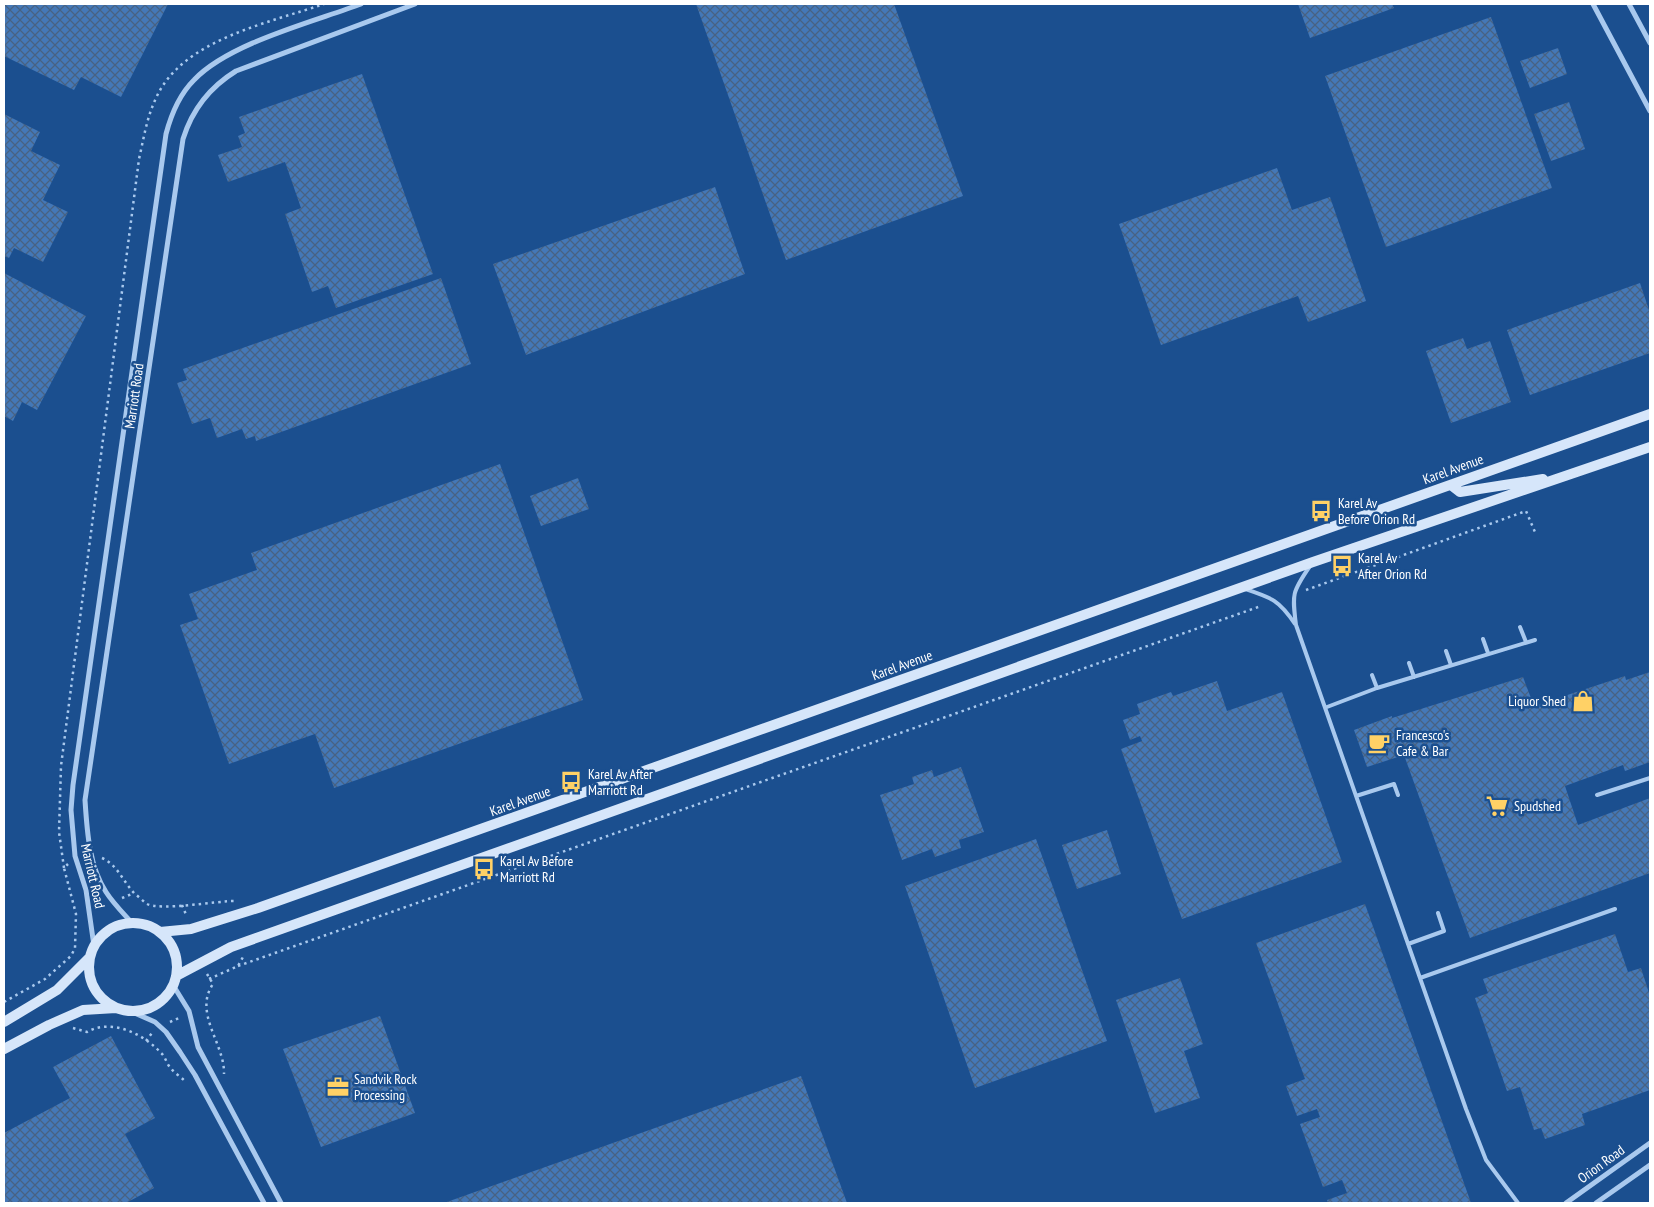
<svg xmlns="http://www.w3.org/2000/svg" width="1654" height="1207" font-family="'PT Sans Narrow',sans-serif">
<defs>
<pattern id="building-cross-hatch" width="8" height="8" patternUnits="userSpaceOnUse" patternTransform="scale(1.25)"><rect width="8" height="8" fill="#4478b7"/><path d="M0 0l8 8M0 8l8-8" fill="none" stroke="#486282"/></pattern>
</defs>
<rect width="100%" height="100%" fill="#1b4f8f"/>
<path fill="url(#building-cross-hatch)" d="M 4,4 L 168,4 L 121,97 L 81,77 L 74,90 L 4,56 Z
M 696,4 L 894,4 L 963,196 L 786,260 Z
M 1298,4 L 1392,4 L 1394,8 L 1310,38 Z
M 1491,17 L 1552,188 L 1386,247 L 1325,76 Z
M 1558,48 L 1567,74 L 1530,88 L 1520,61 Z
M 362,74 L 433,274 L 336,308 L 328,286 L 312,292 L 285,214 L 301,208 L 285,162 L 228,182 L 218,155 L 242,147 L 238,136 L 245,133 L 239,117 Z
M 1569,102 L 1585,149 L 1551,161 L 1534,114 Z
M 4,114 L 40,132 L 31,151 L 60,165 L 43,200 L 68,212 L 43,262 L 14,248 L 9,258 L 4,256 Z
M 1277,168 L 1292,210 L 1330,197 L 1366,301 L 1308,322 L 1298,296 L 1161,345 L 1119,224 Z
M 715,187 L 745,274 L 526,355 L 493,264 Z
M 4,273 L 86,316 L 37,410 L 22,402 L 13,421 L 4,416 Z
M 441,278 L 471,364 L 256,441 L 255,436 L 246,439 L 242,429 L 217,438 L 210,418 L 192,424 L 177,383 L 187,380 L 183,369 Z
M 1640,283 L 1650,313 L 1650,353 L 1530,395 L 1507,330 Z
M 1463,338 L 1467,349 L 1490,341 L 1511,402 L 1451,423 L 1426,351 Z
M 500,464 L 583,700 L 334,788 L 315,734 L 229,764 L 180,625 L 198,619 L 189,594 L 257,570 L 251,553 Z
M 578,478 L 589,509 L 541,526 L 530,496 Z
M 1650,672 L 1650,762 L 1625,771 L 1623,765 L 1565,786 L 1578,825 L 1650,798 L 1650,873 L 1470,938 L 1404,755 L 1367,767 L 1354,730 L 1392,716 L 1392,718 L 1523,677 L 1534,706 L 1625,676 L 1626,680 Z
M 1217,681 L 1227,711 L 1282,692 L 1342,862 L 1182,919 L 1121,749 L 1142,741 L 1140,736 L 1130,740 L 1123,720 L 1140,714 L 1137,704 L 1171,692 L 1173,696 Z
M 961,767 L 984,832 L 959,840 L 961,848 L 935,857 L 932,849 L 902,860 L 880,795 L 914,784 L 912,777 L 932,770 L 934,777 Z
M 1107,830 L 1121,874 L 1077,889 L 1062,845 Z
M 1036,839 L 1107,1041 L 975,1088 L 905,886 Z
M 1365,904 L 1471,1203 L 1328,1203 L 1327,1200 L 1347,1193 L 1342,1180 L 1323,1187 L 1300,1124 L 1320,1117 L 1317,1109 L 1297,1116 L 1286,1086 L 1305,1079 L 1256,943 Z
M 1615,934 L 1628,972 L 1641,968 L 1650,996 L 1650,1090 L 1582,1114 L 1585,1125 L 1545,1139 L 1541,1128 L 1534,1130 L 1520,1087 L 1507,1091 L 1475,998 L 1488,993 L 1483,979 Z
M 1180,978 L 1203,1044 L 1184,1051 L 1200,1098 L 1155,1113 L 1116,1000 Z
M 380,1016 L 415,1113 L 321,1147 L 283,1049 Z
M 111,1036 L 155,1118 L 125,1134 L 154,1188 L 126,1203 L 4,1203 L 4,1133 L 70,1098 L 53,1067 Z
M 801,1076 L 847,1203 L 444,1203 Z"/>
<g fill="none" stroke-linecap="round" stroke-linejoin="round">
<path stroke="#a9c9ee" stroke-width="2.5" stroke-dasharray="2.5 4" stroke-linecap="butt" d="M 1306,590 L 1526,511 L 1535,532
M 102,858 C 118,865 123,882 135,894 C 139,897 143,901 147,904 C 161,911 216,901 235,901
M 64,868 L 59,832 L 61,766 L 139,159 C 144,137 147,116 157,96 C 184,39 269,23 324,4
M 122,898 L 134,893
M 182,905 L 187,917
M 238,966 L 1261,606
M 207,974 L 213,984 C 193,1013 225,1044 224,1074
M 209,979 L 238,966 L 243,957
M 4,1002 L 45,979 L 71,956 L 75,948 L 76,914 L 64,868 L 68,864
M 170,1022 L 181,1017
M 73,1028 L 87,1032 C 111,1018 144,1034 161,1053 C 165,1056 166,1062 169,1066 C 173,1072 181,1077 186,1082
M 146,1041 L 152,1033"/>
<path stroke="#a9c9ee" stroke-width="4" d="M 1310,566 C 1292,592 1292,594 1296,625 L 1466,1109 L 1486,1160 L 1518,1203
M 1245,589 C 1272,598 1279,600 1295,624
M 1520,627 L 1526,642
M 1483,639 L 1488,653
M 1446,651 L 1451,665
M 1409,663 L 1414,677
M 1372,675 L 1377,688
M 1327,707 L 1377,688 L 1535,640
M 1597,795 L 1650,778
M 1356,796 L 1394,784 L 1398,795
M 1408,944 L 1444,931 L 1438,913
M 1420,978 L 1615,909"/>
<path stroke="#a9c9ee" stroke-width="5" d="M 1593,4 L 1650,111
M 1629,4 L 1650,43
M 132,923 C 123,913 113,903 106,892 C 89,866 87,831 85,800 L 183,139 C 192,110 210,87 236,71 L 415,4
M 94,946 L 86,890 L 75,856 L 71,810 L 73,785 L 166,134 C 171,115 180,94 194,80 C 229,43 313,22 361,4
M 173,985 L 189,1011 L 198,1047 L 281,1203
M 130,1011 L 155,1022 L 166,1032 L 180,1052 L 195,1075 L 264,1203
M 1566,1203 L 1650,1143
M 1596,1203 L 1650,1165"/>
<path stroke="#d6e6fa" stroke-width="10" d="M 1451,485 L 1460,492 L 1543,479
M89 967a44 44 0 1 1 88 0a44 44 0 1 1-88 0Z
M 160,932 L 191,929 L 258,908 L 1650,414
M 176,976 L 231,947 L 1313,562 L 1650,447
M 4,1022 L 57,990 L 90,957
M 4,1049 L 49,1025 L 83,1010 L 116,1008"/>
</g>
<defs>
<g id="bus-bare" transform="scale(1.725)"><path d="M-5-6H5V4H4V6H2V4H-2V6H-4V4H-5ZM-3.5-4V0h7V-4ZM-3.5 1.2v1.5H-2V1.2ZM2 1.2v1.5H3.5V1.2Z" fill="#ffd166" stroke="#1b4f8f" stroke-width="2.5" paint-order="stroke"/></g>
<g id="shop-bare" transform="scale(1.725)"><path d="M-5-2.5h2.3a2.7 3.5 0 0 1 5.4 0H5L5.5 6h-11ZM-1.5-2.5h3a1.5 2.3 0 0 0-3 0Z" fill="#ffd166" stroke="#1b4f8f" stroke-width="2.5" paint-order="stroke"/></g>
<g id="cafe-bare" transform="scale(1.725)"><path d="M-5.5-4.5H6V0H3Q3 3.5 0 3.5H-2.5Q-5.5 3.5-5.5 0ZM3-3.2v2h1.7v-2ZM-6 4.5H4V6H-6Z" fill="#ffd166" stroke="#1b4f8f" stroke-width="2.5" paint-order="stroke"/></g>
<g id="supermarket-bare" transform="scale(1.725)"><path d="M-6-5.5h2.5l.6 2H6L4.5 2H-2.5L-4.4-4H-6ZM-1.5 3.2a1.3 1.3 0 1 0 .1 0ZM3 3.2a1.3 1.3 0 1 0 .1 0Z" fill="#ffd166" stroke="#1b4f8f" stroke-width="2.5" paint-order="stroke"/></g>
<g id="office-bare" transform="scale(1.725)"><path d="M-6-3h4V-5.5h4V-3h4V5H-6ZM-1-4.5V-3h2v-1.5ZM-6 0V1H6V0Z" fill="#ffd166" stroke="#1b4f8f" stroke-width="2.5" paint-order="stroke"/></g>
</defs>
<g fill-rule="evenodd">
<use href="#bus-bare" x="1321" y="511"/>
<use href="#bus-bare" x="1342" y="566"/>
<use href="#shop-bare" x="1583" y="701"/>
<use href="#cafe-bare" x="1379" y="743"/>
<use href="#bus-bare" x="571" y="782"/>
<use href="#supermarket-bare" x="1497" y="806"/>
<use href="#bus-bare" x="484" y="869"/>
<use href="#office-bare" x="338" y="1087"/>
</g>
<g text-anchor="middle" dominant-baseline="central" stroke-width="5" stroke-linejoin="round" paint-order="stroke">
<g font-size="14" fill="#fff" stroke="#1b4f8f">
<text transform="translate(134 396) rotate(-82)">Marriott Road</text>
<text transform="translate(1453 469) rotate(-20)">Karel Avenue</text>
<text transform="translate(902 665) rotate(-20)">Karel Avenue</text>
<text transform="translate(520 801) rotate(-20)">Karel Avenue</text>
<text transform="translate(93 876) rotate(77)">Marriott Road</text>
<text transform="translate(1601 1164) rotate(-36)">Orion Road</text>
</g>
<g font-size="14" fill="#fff" stroke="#1b4f8f" text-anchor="start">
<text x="1338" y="503">Karel Av<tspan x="1338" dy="16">Before Orion Rd</tspan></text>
<text x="1358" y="558">Karel Av<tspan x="1358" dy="16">After Orion Rd</tspan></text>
<text x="1566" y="701" text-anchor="end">Liquor Shed</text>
<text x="1396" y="735">Francesco's<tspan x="1396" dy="16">Cafe &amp; Bar</tspan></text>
<text x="588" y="774">Karel Av After<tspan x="588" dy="16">Marriott Rd</tspan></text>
<text x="1514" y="806">Spudshed</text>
<text x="500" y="861">Karel Av Before<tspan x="500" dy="16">Marriott Rd</tspan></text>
<text x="354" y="1079">Sandvik Rock<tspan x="354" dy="16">Processing</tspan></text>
</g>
</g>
<rect width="1654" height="1207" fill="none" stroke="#ffffff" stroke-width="10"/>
</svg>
